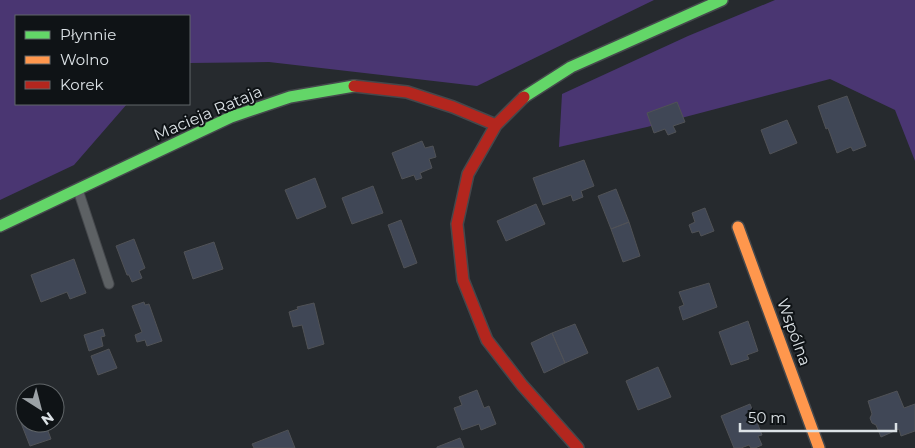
<svg xmlns="http://www.w3.org/2000/svg" width="915" height="448" font-family="Montserrat,sans-serif">
<rect width="100%" height="100%" fill="#262a2e"/>
<path fill="#4a3672" d="M 0,0 L 654,0 L 477,86 L 269,62 L 189,63 L 189,16 L 16,16 L 16,104 L 127,104 L 74,165 L 0,200 Z
M 775,0 L 915,0 L 915,161 L 895,110 L 830,79 L 647,127 L 559,147 L 562,94 L 688,36 Z"/>
<path fill="#404756" stroke="#505256" d="M 847,96 L 866,146 L 853,151 L 851,147 L 837,153 L 828,128 L 826,129 L 818,106 Z
M 677,102 L 685,122 L 673,126 L 676,132 L 668,135 L 665,129 L 654,133 L 647,113 Z
M 787,120 L 797,143 L 770,154 L 761,130 Z
M 422,141 L 425,148 L 433,146 L 436,157 L 429,159 L 432,168 L 420,173 L 422,178 L 416,180 L 414,175 L 402,179 L 392,153 Z
M 584,160 L 594,186 L 581,191 L 583,197 L 573,201 L 571,195 L 543,205 L 533,178 Z
M 315,178 L 326,207 L 297,219 L 285,190 Z
M 373,186 L 383,213 L 352,224 L 342,198 Z
M 616,189 L 629,222 L 611,229 L 598,196 Z
M 536,204 L 545,224 L 506,241 L 497,221 Z
M 705,208 L 714,231 L 701,236 L 699,231 L 692,233 L 689,225 L 695,222 L 692,213 Z
M 401,220 L 417,263 L 404,268 L 388,225 Z
M 629,222 L 640,256 L 623,262 L 611,229 Z
M 134,239 L 145,268 L 139,271 L 142,278 L 132,282 L 129,275 L 127,275 L 116,246 Z
M 214,242 L 223,269 L 193,279 L 184,252 Z
M 74,259 L 86,293 L 70,299 L 67,292 L 41,302 L 31,275 Z
M 709,283 L 717,307 L 683,320 L 679,307 L 684,305 L 679,292 Z
M 144,302 L 145,305 L 149,304 L 162,341 L 147,346 L 145,340 L 137,342 L 135,335 L 142,332 L 132,306 Z
M 314,303 L 324,344 L 308,349 L 302,325 L 293,327 L 289,312 L 298,309 L 297,307 Z
M 748,321 L 758,351 L 747,355 L 749,359 L 731,365 L 719,332 Z
M 575,324 L 588,353 L 565,363 L 552,333 Z
M 103,329 L 105,336 L 101,337 L 103,346 L 89,351 L 84,335 Z
M 552,333 L 565,363 L 544,373 L 531,343 Z
M 109,349 L 117,368 L 98,375 L 91,356 Z
M 658,367 L 671,397 L 638,410 L 626,381 Z
M 477,390 L 484,408 L 489,406 L 496,424 L 481,430 L 479,424 L 462,430 L 454,408 L 462,405 L 459,397 Z
M 897,391 L 904,408 L 915,404 L 915,431 L 901,436 L 899,429 L 881,437 L 876,425 L 872,423 L 870,418 L 872,414 L 868,401 Z
M 750,404 L 762,435 L 758,436 L 762,445 L 755,448 L 751,448 L 749,445 L 741,448 L 734,448 L 721,416 Z
M 25,422 L 25,423 L 45,423 L 51,439 L 30,446 L 21,423 Z
M 288,430 L 295,448 L 254,448 L 252,444 Z
M 460,438 L 464,448 L 437,448 L 437,447 Z"/>
<g fill="none" stroke-linecap="round" stroke-linejoin="round">
<g stroke="#45484c" stroke-width="11">
<path id="lane" d="M 78,190 L 109,284"/>
</g>
<g stroke="#45484c" stroke-width="14">
<path id="fast" d="M 524,97 L 571,67 L 722,0
M 0,226 L 231,117 L 290,97 L 354,86"/>
</g>
<g stroke="#45484c" stroke-width="14">
<path id="slow" d="M 738,227 L 819,448"/>
</g>
<g stroke="#45484c" stroke-width="14">
<path id="jam" d="M 354,86 L 407,92 L 453,107 L 496,125
M 524,97 L 496,125 L 468,174 L 457,224 L 463,280 L 487,340 L 522,385 L 578,448"/>
</g>
<use href="#lane" stroke="#5d6164" stroke-width="9"/>
<use href="#fast" stroke="#63d668" stroke-width="11"/>
<use href="#slow" stroke="#ff974d" stroke-width="11"/>
<use href="#jam" stroke="#b3261e" stroke-width="11"/>
</g>
<g text-anchor="middle" dominant-baseline="central" stroke-width="4" stroke-linejoin="round" paint-order="stroke">
<g font-size="16" fill="#dce2e6" stroke="#0f1316">
<text transform="translate(208 113) rotate(-23)">Macieja Rataja</text>
<text transform="translate(794 332) rotate(70)">Wspólna</text>
</g>
</g>
<rect x="15" y="15" width="175" height="90" fill="#0f1316" stroke="#616669"/>
<rect x="25" y="31" width="25" height="8" fill="#63d668" stroke="#616669"/>
<text x="60" y="40" font-size="15" fill="#dce2e6">Płynnie</text>
<rect x="25" y="56" width="25" height="8" fill="#ff974d" stroke="#616669"/>
<text x="60" y="65" font-size="15" fill="#dce2e6">Wolno</text>
<rect x="25" y="81" width="25" height="8" fill="#b3261e" stroke="#616669"/>
<text x="60" y="90" font-size="15" fill="#dce2e6">Korek</text>
<g transform="translate(40 408) rotate(144)"><circle r="24" fill="#0f1316" stroke="#616669"/>
<path d="M0-4L9 19L0 12L-9 19Z" fill="#9ca2a6"/>
<text y="-8" font-size="14" font-weight="bold" text-anchor="middle" fill="#dce2e6">N</text>
</g>
<path d="M740 423v8h156v-8" fill="none" stroke="#dce2e6" stroke-width="2.5"/>
<text x="748" y="423" font-size="15" fill="#dce2e6" stroke="#0f1316" stroke-width="4" paint-order="stroke">50 m</text>
</svg>
